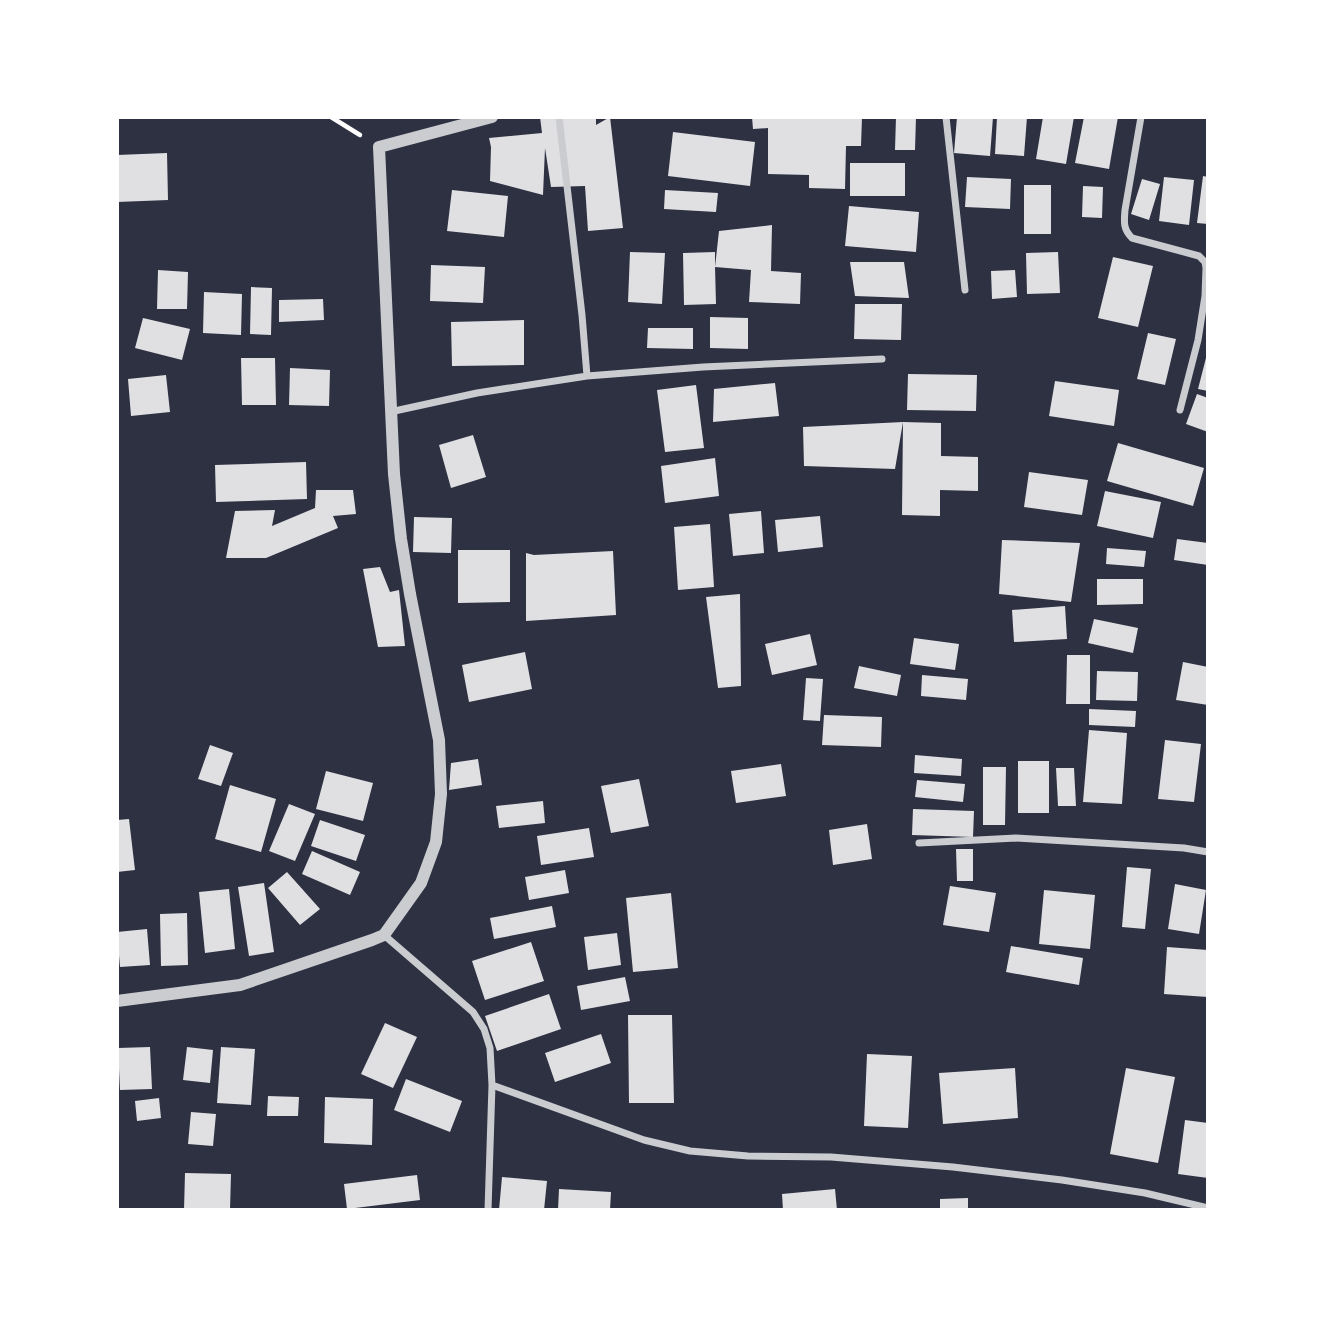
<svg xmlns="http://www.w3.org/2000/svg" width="1325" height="1327" font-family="'Noto Sans',sans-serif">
<rect width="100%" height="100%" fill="#2d3142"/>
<path fill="#e0e0e3" d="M 540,117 L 596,117 L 596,125 L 610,117 L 623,228 L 588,231 L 585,186 L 551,187 L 545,148 L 543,195 L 490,181 L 491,147 L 489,138 L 542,133 Z
M 752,117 L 862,117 L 861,146 L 846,146 L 845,189 L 809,188 L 809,175 L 768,174 L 768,128 L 753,129 Z
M 896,117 L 916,117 L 915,150 L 895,150 Z
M 957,117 L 993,117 L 990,156 L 954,153 Z
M 997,117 L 1027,117 L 1024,156 L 995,154 Z
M 1043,117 L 1074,117 L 1066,164 L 1036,159 Z
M 1084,117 L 1118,117 L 1109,169 L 1075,163 Z
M 673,132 L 755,142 L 750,186 L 668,176 Z
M 167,153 L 168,200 L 117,202 L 117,155 Z
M 850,163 L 905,163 L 905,196 L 850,196 Z
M 1203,176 L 1208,177 L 1208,224 L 1197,223 Z
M 967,177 L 1011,179 L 1010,209 L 965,207 Z
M 1164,177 L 1194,180 L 1189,225 L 1159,221 Z
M 1142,179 L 1160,184 L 1149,220 L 1131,214 Z
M 1024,185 L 1051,185 L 1051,234 L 1024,234 Z
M 1083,186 L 1103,187 L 1102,218 L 1082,217 Z
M 452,190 L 508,196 L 504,237 L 447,231 Z
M 665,190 L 718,193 L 716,212 L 664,209 Z
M 849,206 L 919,212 L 916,252 L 845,246 Z
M 772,225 L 771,271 L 801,273 L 800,304 L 749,302 L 751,270 L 715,267 L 716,304 L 684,305 L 683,253 L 715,252 L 715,267 L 719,231 Z
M 630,252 L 665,253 L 662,304 L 628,302 Z
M 1058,252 L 1060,293 L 1027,294 L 1026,253 Z
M 1113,257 L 1153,266 L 1138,327 L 1098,318 Z
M 850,262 L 904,262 L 909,298 L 855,296 Z
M 431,265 L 485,267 L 483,303 L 430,301 Z
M 158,270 L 188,272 L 187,309 L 157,309 Z
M 1015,270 L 1017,297 L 992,299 L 991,271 Z
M 251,287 L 272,288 L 271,335 L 250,334 Z
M 204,292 L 242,294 L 241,335 L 203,333 Z
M 323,299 L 324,320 L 279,322 L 279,300 Z
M 855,304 L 902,304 L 901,340 L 854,339 Z
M 710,317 L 748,318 L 748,349 L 710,348 Z
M 143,318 L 190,329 L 182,360 L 135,348 Z
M 524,320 L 524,365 L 452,366 L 451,322 Z
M 648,328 L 693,328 L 693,349 L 647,348 Z
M 1148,333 L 1176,339 L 1165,385 L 1137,379 Z
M 1207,354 L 1208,355 L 1208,391 L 1198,389 Z
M 241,358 L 275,358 L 276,405 L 242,405 Z
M 290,368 L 330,370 L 329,406 L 289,405 Z
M 908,374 L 977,375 L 976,411 L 907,410 Z
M 166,375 L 170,412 L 131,416 L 128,379 Z
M 1055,381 L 1119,390 L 1114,426 L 1049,416 Z
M 775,383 L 779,416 L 713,422 L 714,389 Z
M 696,385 L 704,448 L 665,452 L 657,390 Z
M 1197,394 L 1208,398 L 1208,432 L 1186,424 Z
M 903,422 L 895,469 L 804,466 L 803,427 Z
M 903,422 L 941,423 L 941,456 L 978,457 L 978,491 L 940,490 L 940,516 L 902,515 Z
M 473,435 L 486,477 L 451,488 L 439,445 Z
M 1118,443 L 1204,468 L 1193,506 L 1107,481 Z
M 715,458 L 719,496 L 665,503 L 661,466 Z
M 306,462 L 307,499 L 216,502 L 215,465 Z
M 1029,472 L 1088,480 L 1082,515 L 1024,507 Z
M 316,490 L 353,490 L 356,514 L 333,516 L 338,528 L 266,558 L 226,558 L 235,511 L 275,510 L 272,526 L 315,508 Z
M 1105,491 L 1161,502 L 1153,538 L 1097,526 Z
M 761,511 L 764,553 L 733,556 L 729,514 Z
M 820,516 L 823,547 L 778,552 L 775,520 Z
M 414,517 L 452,518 L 451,553 L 413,552 Z
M 710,524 L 714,587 L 678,590 L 674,527 Z
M 1177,539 L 1208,543 L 1208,565 L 1174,560 Z
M 1002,540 L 1080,543 L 1071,602 L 999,594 Z
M 1107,548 L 1146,551 L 1144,567 L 1106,564 Z
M 458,550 L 510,550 L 510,602 L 458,603 Z
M 613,551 L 616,615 L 526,621 L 526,553 L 534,555 Z
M 380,567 L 390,592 L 399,590 L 405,646 L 378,647 L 363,569 Z
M 1097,579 L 1143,579 L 1143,604 L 1097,605 Z
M 740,594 L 741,686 L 718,688 L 706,597 Z
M 1065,606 L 1067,639 L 1014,642 L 1012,610 Z
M 1094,619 L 1138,628 L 1133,653 L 1088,643 Z
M 810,634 L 817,665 L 772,675 L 765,644 Z
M 914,638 L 959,644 L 955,670 L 910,664 Z
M 525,652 L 532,689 L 469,702 L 462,665 Z
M 1067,655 L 1090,655 L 1090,704 L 1066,704 Z
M 1183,662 L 1208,667 L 1208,705 L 1176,700 Z
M 859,666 L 901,675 L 897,696 L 854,688 Z
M 1097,671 L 1138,672 L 1137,701 L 1096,700 Z
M 922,675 L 968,679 L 966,700 L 921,696 Z
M 806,678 L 823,679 L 820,721 L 803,720 Z
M 1089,709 L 1136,711 L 1135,727 L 1089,725 Z
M 824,715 L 882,717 L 881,747 L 822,745 Z
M 1089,730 L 1127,733 L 1122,804 L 1083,802 Z
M 1165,740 L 1201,744 L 1194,802 L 1158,799 Z
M 210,745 L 233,753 L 221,786 L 198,779 Z
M 915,755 L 962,759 L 961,776 L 914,773 Z
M 478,759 L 482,785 L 449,790 L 451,763 Z
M 1018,761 L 1049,761 L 1049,813 L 1018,813 Z
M 781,764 L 786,796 L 736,803 L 731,771 Z
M 983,767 L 1006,767 L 1005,825 L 983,825 Z
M 1056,768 L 1074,768 L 1076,806 L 1058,806 Z
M 326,771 L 373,783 L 363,821 L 316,809 Z
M 639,779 L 649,826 L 611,833 L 601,786 Z
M 917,780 L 965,784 L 963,802 L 915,797 Z
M 230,785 L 276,799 L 261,852 L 215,839 Z
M 543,801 L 545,823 L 499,828 L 496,806 Z
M 289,804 L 315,814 L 295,861 L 269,851 Z
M 913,809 L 974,811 L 973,837 L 912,835 Z
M 129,819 L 135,870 L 117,872 L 117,820 Z
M 320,820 L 365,835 L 356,861 L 311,846 Z
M 867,824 L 872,859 L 833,865 L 829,830 Z
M 589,828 L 594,857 L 541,865 L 537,836 Z
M 956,849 L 973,849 L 973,881 L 957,881 Z
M 312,851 L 360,872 L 350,895 L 302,874 Z
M 1127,867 L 1151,869 L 1145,929 L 1122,927 Z
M 565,870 L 569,893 L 529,900 L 525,877 Z
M 287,872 L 320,909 L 300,925 L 268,888 Z
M 264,883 L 274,952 L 249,956 L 238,887 Z
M 1175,884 L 1206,890 L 1199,934 L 1168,929 Z
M 950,886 L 996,893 L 989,932 L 943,925 Z
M 229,889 L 235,949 L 205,953 L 199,892 Z
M 1044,890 L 1095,895 L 1090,949 L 1039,944 Z
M 671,893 L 678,968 L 633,972 L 626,898 Z
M 552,906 L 556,927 L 494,939 L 490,918 Z
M 187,913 L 188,965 L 161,966 L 160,914 Z
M 147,929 L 150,965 L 120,967 L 117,932 Z
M 617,933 L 621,965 L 588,970 L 584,937 Z
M 531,942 L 544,981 L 485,1000 L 472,961 Z
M 1011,946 L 1083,958 L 1079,985 L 1006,972 Z
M 1167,947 L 1208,950 L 1208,997 L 1164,994 Z
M 625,977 L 630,1001 L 581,1010 L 577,986 Z
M 549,994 L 561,1029 L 497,1051 L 485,1016 Z
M 628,1015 L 672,1015 L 674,1103 L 629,1103 Z
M 385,1023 L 417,1037 L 393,1088 L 361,1074 Z
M 601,1034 L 611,1063 L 555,1082 L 545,1053 Z
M 150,1047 L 152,1089 L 120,1090 L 118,1048 Z
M 187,1047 L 213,1050 L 210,1083 L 183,1080 Z
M 221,1047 L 255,1049 L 251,1105 L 217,1103 Z
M 867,1054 L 912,1056 L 908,1128 L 864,1126 Z
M 1015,1068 L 1018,1118 L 943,1124 L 939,1073 Z
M 1126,1068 L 1175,1077 L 1158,1163 L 1110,1154 Z
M 406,1079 L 462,1101 L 450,1132 L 394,1110 Z
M 268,1096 L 299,1097 L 298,1116 L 267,1116 Z
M 325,1097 L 373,1099 L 372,1145 L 324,1143 Z
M 159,1098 L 161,1118 L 137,1121 L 135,1101 Z
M 191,1112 L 216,1114 L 213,1146 L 188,1144 Z
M 1185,1120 L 1208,1123 L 1208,1178 L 1178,1174 Z
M 185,1173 L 231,1174 L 230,1210 L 184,1210 Z
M 417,1175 L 420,1200 L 347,1209 L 344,1184 Z
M 502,1177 L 547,1181 L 544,1210 L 499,1210 Z
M 559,1189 L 611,1192 L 610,1210 L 558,1210 Z
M 835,1189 L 837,1210 L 783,1210 L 782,1194 Z
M 968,1198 L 968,1210 L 940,1210 L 940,1199 Z"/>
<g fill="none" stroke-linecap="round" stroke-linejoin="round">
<path stroke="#fff" stroke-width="4.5" d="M 331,117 L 360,135"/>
<path stroke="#caccd0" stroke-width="7" d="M 559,117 L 582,315 L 587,376
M 946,117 L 965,290
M 1141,117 L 1125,210 C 1124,222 1123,229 1132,238 L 1199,256 L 1205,262 L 1206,268 L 1205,296 L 1198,340 L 1180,410
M 390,412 L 477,393 L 587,376 L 703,367 L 882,359
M 919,843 L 1016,838 L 1184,848 L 1208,852
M 384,935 L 473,1012 L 484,1029 L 490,1048 L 492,1085 L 644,1140 L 690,1151 L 748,1156 L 831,1157 L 953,1167 L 1062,1180 L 1145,1193 L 1208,1208
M 488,1210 L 492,1085"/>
<path stroke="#caccd0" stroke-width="12" d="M 117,1001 L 240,985 L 372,940 L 384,935 L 421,883 L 436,842 L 441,794 L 439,740 L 410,594 L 401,539 L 394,474 L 379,147 L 492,117"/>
</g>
<rect width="1325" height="1327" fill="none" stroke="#ffffff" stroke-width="238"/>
</svg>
